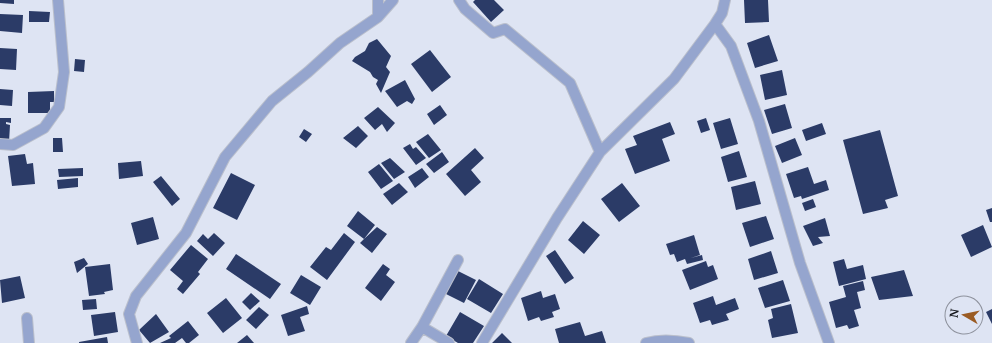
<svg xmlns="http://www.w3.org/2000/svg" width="992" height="343" font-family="Merriweather,serif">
<rect width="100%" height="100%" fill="#dee4f3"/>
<path fill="#2b3b67" d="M 0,0 L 14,0 L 14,4 L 0,3 Z
M 475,0 L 494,0 L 504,10 L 491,22 L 473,2 Z
M 744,0 L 768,0 L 769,22 L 745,23 Z
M 29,11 L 50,12 L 49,22 L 29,22 Z
M 0,14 L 23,15 L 22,33 L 0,31 Z
M 769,35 L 778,61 L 755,68 L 747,43 Z
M 377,39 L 391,56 L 386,67 L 390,72 L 381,93 L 376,84 L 378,80 L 373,77 L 370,72 L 352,61 L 355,57 L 365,51 L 369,43 Z
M 0,48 L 17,49 L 16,70 L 0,69 Z
M 430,50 L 451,77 L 432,92 L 411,64 Z
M 75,59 L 85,60 L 84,72 L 74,71 Z
M 782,70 L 787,95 L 765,100 L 760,75 Z
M 405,80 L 415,99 L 412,104 L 407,101 L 397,107 L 385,91 Z
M 0,89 L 13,90 L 12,106 L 0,105 Z
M 54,91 L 54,102 L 50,102 L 50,113 L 28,113 L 28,92 Z
M 785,104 L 792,128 L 772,134 L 764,110 Z
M 440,105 L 447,115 L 434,125 L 427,114 Z
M 378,107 L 395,123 L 387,132 L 382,124 L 375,130 L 364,118 Z
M 0,118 L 11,118 L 11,123 L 6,122 L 6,124 L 10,125 L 9,142 L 0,141 Z
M 706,118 L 710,130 L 701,133 L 697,121 Z
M 730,118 L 738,144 L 721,149 L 713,123 Z
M 670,122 L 675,134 L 662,139 L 670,161 L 635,174 L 625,149 L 637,145 L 633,136 Z
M 822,123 L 826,134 L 806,141 L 802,130 Z
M 358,126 L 368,136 L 356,148 L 343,138 Z
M 304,129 L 312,134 L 306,142 L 299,137 Z
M 880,130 L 898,196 L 885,200 L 888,208 L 863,214 L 843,140 Z
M 428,134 L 441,150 L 429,158 L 416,142 Z
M 53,138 L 62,138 L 63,152 L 53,152 Z
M 795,138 L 802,155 L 782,163 L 775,146 Z
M 410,144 L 413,149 L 416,147 L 426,158 L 416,165 L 403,148 Z
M 475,148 L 484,158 L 471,170 L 481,182 L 465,196 L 446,174 Z
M 739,151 L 747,177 L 728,182 L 721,157 Z
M 442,152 L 449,162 L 434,173 L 426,164 Z
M 25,154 L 27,164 L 33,163 L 35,184 L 12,186 L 8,156 Z
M 390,158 L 405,172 L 394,179 L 381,163 Z
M 141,161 L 143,176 L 119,179 L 118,163 Z
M 379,164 L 393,181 L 381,189 L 368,172 Z
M 808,167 L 814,184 L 826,180 L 829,190 L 802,199 L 801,196 L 794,198 L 786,174 Z
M 83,168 L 83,176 L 59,177 L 58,169 Z
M 422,168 L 429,177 L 415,188 L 408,177 Z
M 231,173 L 255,185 L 237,220 L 213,208 Z
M 161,176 L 180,199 L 172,206 L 153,182 Z
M 78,178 L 78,187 L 58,189 L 57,180 Z
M 755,181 L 761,204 L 736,210 L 731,187 Z
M 399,183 L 408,192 L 392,205 L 383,194 Z
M 622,183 L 640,206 L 619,222 L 601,199 Z
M 813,199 L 816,207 L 805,211 L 802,203 Z
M 992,208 L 992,222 L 990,222 L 986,210 Z
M 358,211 L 375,225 L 364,239 L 377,227 L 387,234 L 372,253 L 360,243 L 364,239 L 347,226 Z
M 766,216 L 774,239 L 750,247 L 742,223 Z
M 153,217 L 159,239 L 137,245 L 131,223 Z
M 825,218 L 830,236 L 818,237 L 823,243 L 813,246 L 803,226 Z
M 583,221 L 600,235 L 584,254 L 568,240 Z
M 983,225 L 992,247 L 971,257 L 961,235 Z
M 214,233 L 225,243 L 213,256 L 197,241 L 203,234 L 208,239 Z
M 344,233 L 355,242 L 327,280 L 310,267 L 326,247 L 331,250 Z
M 694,235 L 700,255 L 691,258 L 702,255 L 703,260 L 687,264 L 685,259 L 677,262 L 674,254 L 670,255 L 666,244 Z
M 191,245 L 208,259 L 198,272 L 200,274 L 183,294 L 177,289 L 183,281 L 170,270 Z
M 555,250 L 574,278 L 565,284 L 546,256 Z
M 771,251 L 778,273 L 754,280 L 748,259 Z
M 236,254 L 281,284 L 270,299 L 226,269 Z
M 84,258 L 88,264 L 77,273 L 74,262 Z
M 844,259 L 847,269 L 863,265 L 866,279 L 839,286 L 833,262 Z
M 706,261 L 708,267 L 713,265 L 718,279 L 690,290 L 682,270 Z
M 110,264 L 113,290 L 104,292 L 105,294 L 89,296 L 85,267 Z
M 383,264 L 390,269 L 386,275 L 395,282 L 381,301 L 365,288 Z
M 454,269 L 476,280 L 464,303 L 442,292 Z
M 904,270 L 913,296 L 879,300 L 871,277 Z
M 301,275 L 321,287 L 310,305 L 290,293 Z
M 20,276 L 25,298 L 2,303 L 0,280 Z
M 479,279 L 503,294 L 491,313 L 467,299 Z
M 783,280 L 790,301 L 765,308 L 758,288 Z
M 863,281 L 865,290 L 857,292 L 861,308 L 854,310 L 859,326 L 849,329 L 847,325 L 836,328 L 829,302 L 846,297 L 843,286 Z
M 541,291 L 543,298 L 555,294 L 560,309 L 552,312 L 554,317 L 541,321 L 539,317 L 528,321 L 521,298 Z
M 251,293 L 260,301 L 250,310 L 242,302 Z
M 713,296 L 716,305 L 735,298 L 739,309 L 726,314 L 729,320 L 712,325 L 710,320 L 700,323 L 693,303 Z
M 226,298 L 242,318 L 223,333 L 207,313 Z
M 96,299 L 97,309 L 83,310 L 82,300 Z
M 791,304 L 798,333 L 772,338 L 768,320 L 773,318 L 771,309 Z
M 307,306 L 309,314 L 300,317 L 305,331 L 288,336 L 281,315 Z
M 259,307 L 269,315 L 256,329 L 246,320 Z
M 992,309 L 992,324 L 986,312 Z
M 115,312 L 118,332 L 94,336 L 91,315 Z
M 460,312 L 484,326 L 473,343 L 458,343 L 446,336 Z
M 156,314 L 169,332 L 150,343 L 139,330 Z
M 188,321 L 199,335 L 189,343 L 186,343 L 182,338 L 175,343 L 160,343 L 171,338 L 169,336 Z
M 580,322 L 585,336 L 602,331 L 606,343 L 559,343 L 555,329 Z
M 502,333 L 512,343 L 492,343 Z
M 247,335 L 254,343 L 237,343 Z
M 107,337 L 108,343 L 79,343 L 79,342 Z"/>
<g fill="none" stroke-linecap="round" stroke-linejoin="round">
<g stroke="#babfcc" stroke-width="12">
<path id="minor" d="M 378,0 L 378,17
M 459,0 L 465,9 L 493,33 L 505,29 L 570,83 L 600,152
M 715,24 L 731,46 L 759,121 L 800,263 L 829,343
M 0,144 L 13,145 L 44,128 L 59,107 L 64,72 L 58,0
M 27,318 L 29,343
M 422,327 L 449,343
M 137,343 L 129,314 L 136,296 L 186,233 L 225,157 L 272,101 L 308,72 L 340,43 L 378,17 L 393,0
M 411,343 L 422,327 L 458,260
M 482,343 L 557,218 L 600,152 L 674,79 L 715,24 L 722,13 L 725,0
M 646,343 C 661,339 674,340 689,343"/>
</g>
<use href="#minor" stroke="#95a5ce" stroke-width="10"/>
</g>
<g transform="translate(964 315) rotate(279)"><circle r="19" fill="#dee4f3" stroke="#8e929d"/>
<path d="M0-3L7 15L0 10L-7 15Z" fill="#9a5b23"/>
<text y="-6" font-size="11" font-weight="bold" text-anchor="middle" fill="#15171c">N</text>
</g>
</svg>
